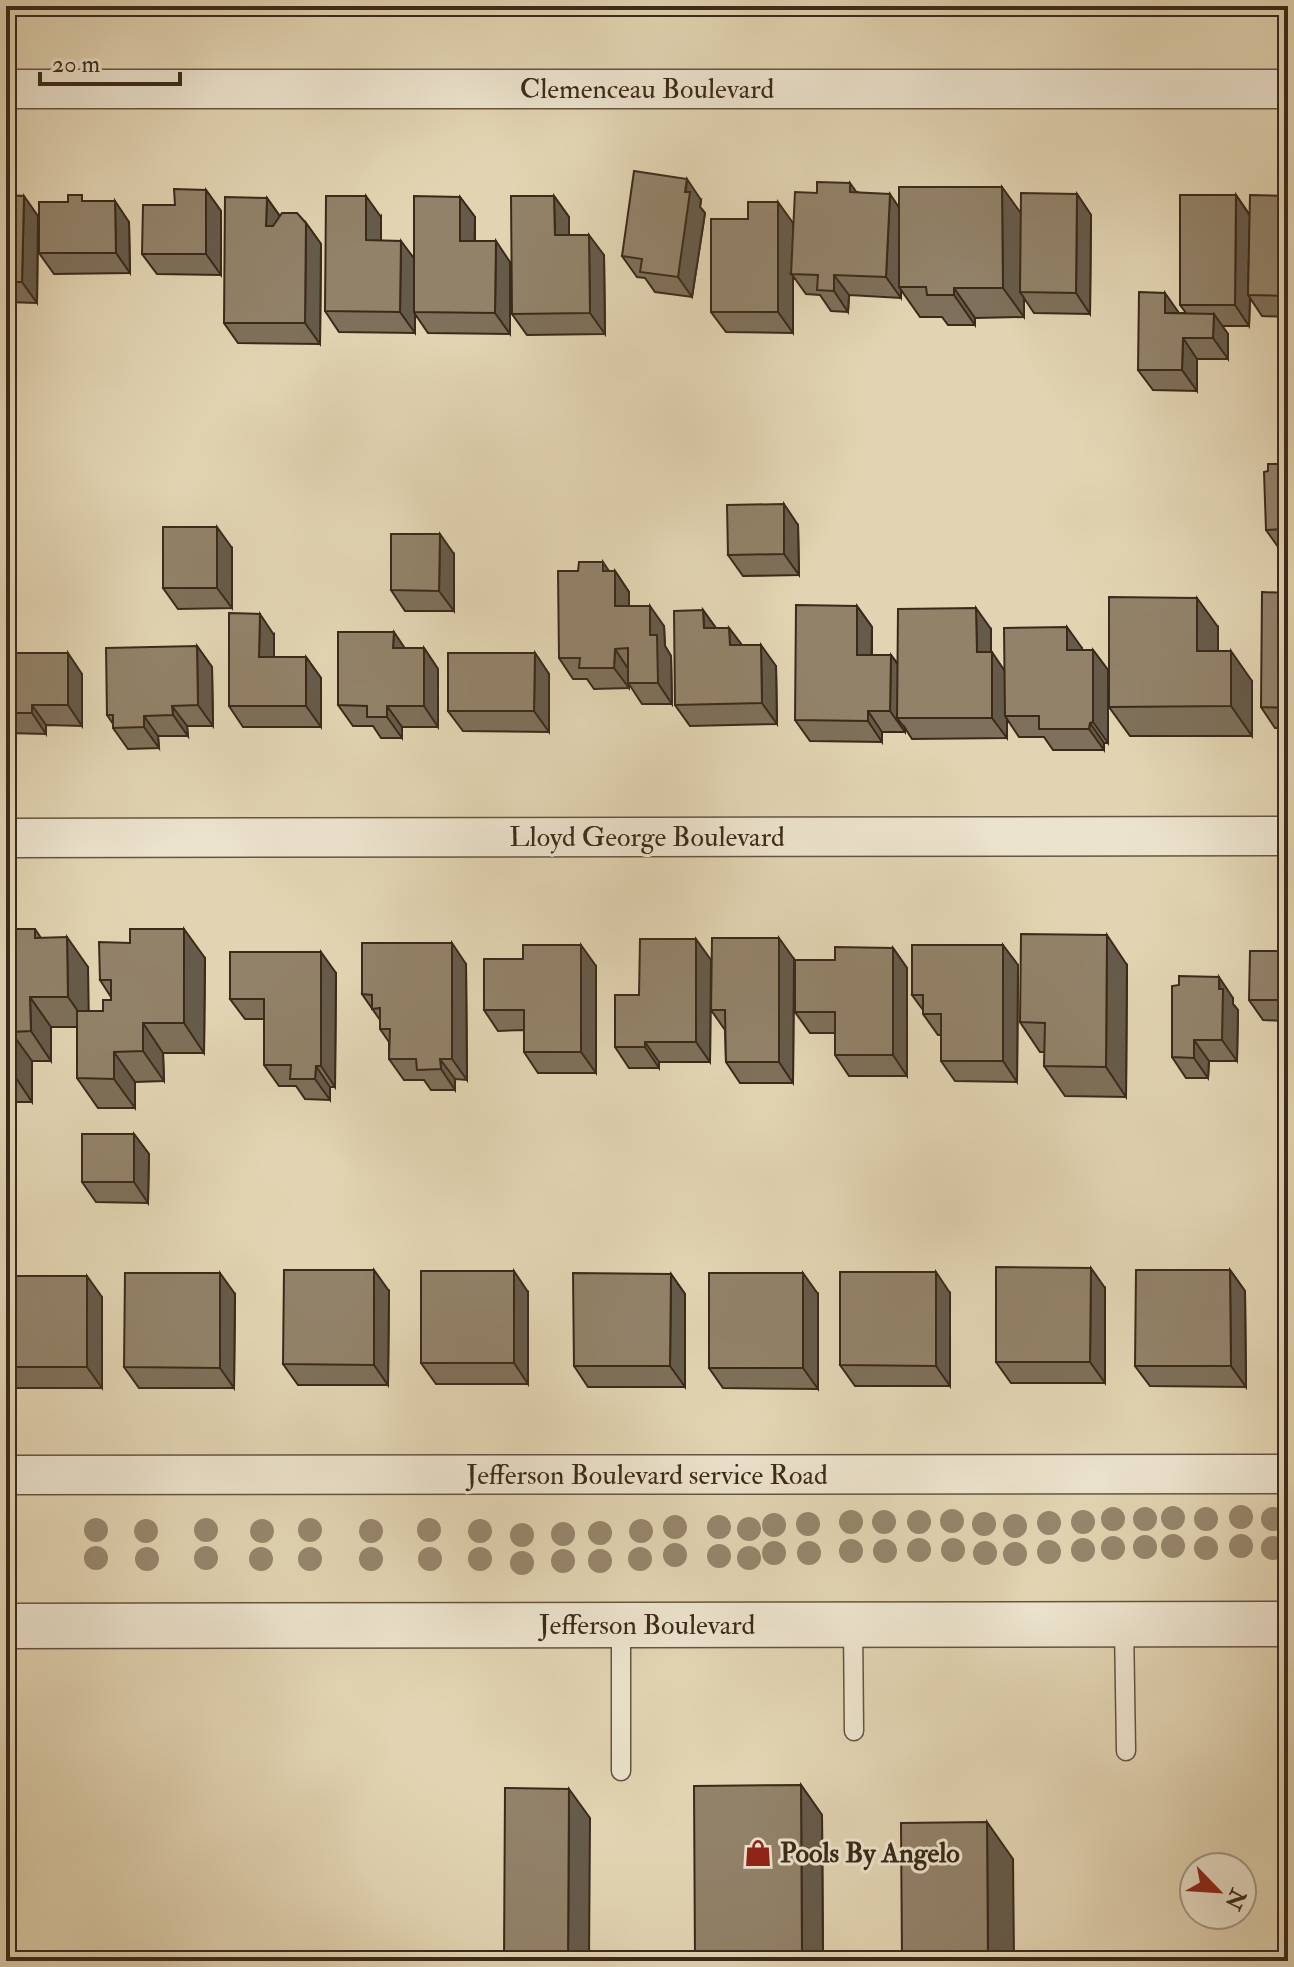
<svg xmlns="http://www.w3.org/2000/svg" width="1294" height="1967" font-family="'IM FELL Double Pica',serif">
<rect width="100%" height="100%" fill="#e2d4b2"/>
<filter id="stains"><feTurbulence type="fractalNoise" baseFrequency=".0025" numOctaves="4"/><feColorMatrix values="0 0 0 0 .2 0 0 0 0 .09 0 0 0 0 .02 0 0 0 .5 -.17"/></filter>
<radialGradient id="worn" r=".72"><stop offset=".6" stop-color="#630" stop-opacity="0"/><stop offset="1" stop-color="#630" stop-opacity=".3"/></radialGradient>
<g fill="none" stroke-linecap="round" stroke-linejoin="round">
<g stroke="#655440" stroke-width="21">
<path id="service" d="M 853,1624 L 854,1731
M 1124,1624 L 1126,1751
M 621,1625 L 621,1771"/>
</g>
<g stroke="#655440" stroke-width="41">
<path id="minor" d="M 6,89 L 1288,89
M 6,838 L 1288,836
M 6,1475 L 1288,1474"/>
</g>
<g stroke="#655440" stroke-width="47">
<path id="tertiary" d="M 6,1626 L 1288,1624"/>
</g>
<use href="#service" stroke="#ece3cd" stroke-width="18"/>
<use href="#minor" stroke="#ece3cd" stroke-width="38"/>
<use href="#tertiary" stroke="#ece3cd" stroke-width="44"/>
</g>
<g fill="#96866c">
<circle cx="1241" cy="1517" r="12"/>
<circle cx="1173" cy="1518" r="12"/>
<circle cx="1113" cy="1519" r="12"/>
<circle cx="1145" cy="1519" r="12"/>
<circle cx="1206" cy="1519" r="12"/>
<circle cx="1273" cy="1519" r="12"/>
<circle cx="952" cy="1521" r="12"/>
<circle cx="851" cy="1522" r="12"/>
<circle cx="884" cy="1522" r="12"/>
<circle cx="919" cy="1522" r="12"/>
<circle cx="1083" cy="1522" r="12"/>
<circle cx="1049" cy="1523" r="12"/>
<circle cx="808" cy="1524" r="12"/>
<circle cx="984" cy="1524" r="12"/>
<circle cx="774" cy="1525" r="12"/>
<circle cx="1015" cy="1526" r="12"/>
<circle cx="675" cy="1527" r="12"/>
<circle cx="719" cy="1527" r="12"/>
<circle cx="749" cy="1529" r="12"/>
<circle cx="96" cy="1530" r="12"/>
<circle cx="206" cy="1530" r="12"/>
<circle cx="310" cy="1530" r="12"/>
<circle cx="429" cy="1530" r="12"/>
<circle cx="146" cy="1531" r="12"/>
<circle cx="262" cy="1531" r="12"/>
<circle cx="371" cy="1531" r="12"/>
<circle cx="480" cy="1531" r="12"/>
<circle cx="641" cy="1531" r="12"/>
<circle cx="600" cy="1533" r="12"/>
<circle cx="563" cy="1534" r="12"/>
<circle cx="522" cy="1535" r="12"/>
<circle cx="1173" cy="1546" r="12"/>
<circle cx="1241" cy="1546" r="12"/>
<circle cx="1145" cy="1547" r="12"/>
<circle cx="1113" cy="1548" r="12"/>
<circle cx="1206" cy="1548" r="12"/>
<circle cx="1273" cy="1548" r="12"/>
<circle cx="919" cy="1550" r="12"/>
<circle cx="953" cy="1550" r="12"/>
<circle cx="1083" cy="1550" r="12"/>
<circle cx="851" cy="1551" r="12"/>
<circle cx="885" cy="1551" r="12"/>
<circle cx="1049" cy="1552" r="12"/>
<circle cx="774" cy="1553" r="12"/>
<circle cx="809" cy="1553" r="12"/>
<circle cx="985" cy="1553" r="12"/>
<circle cx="1015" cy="1554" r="12"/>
<circle cx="675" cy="1555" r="12"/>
<circle cx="719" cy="1556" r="12"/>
<circle cx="96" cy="1558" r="12"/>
<circle cx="206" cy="1558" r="12"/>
<circle cx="749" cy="1558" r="12"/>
<circle cx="147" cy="1559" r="12"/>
<circle cx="261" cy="1559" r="12"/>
<circle cx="310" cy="1559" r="12"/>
<circle cx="371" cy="1559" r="12"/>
<circle cx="430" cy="1559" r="12"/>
<circle cx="480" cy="1559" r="12"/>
<circle cx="640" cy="1559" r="12"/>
<circle cx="563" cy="1561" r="12"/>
<circle cx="600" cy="1561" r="12"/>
<circle cx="522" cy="1563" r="12"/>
</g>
<path fill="#7e705a" stroke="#3b2a1a" stroke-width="2" d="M 206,190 L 221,211 L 221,275 L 157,274 L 142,254 Z
M 857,192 L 899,207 L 1021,213 L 1077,194 L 1091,215 L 1090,314 L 1034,313 L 1024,298 L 1024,317 L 975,318 L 975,325 L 948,325 L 942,317 L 920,317 L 901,290 L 901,298 L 849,295 L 848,312 L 831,311 L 820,295 L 806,294 L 793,276 L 793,333 L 726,332 L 711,312 L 793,223 L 793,240 Z
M 6,195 L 38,216 L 37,303 L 6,302 Z
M 1236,195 L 1250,215 L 1288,196 L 1288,317 L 1262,316 L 1250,298 L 1249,326 L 1222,326 L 1228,334 L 1228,359 L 1197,359 L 1197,391 L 1153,390 L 1138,370 L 1179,313 L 1186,313 L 1180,305 Z
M 554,196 L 569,217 L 569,235 L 604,255 L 605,334 L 527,335 L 512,314 Z
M 460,197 L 475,217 L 475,241 L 510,262 L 510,334 L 428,333 L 415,314 L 415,333 L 339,332 L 325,311 L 381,217 L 381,240 L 414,259 Z
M 267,198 L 280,216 L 306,223 L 321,244 L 320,344 L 238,343 L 224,323 Z
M 701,200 L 700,207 L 705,213 L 692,297 L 655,292 L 645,278 L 637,277 L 622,256 Z
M 86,201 L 129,222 L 130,273 L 54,274 L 39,253 L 68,202 Z
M 1288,464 L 1288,551 L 1281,551 L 1266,530 L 1268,471 Z
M 798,525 L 799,575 L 743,576 L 728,555 Z
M 232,548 L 232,608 L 178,609 L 163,588 Z
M 454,554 L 454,611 L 405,611 L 391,590 Z
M 609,571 L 615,571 L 629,592 L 629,606 L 664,626 L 665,646 L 671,656 L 672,704 L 642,704 L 629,684 L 629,688 L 594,689 L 587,679 L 573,679 L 559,658 Z
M 1288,593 L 1288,728 L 1275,728 L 1261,707 Z
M 857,606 L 872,627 L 872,655 L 891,655 L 898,664 L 991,629 L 991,652 L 1004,670 L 1082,648 L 1082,650 L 1093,650 L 1108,670 L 1108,743 L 1104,743 L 1104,750 L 1053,750 L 1044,737 L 1019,737 L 1007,719 L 1007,738 L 912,739 L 905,728 L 905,732 L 882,732 L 882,742 L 810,741 L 795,720 Z
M 703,610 L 716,628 L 729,628 L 742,645 L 776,666 L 777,724 L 690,726 L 675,705 Z
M 1218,627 L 1218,651 L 1252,681 L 1252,736 L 1130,736 L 1109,707 Z
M 274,635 L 274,657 L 306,657 L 321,678 L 321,727 L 243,727 L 229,706 Z
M 197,646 L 212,667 L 213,726 L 187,726 L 188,736 L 158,736 L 159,748 L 128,749 L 113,728 L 113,724 L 107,715 Z
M 405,648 L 424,648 L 438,669 L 438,727 L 402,727 L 402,738 L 381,738 L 373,726 L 353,726 L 338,705 Z
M 6,653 L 82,674 L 82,726 L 46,725 L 46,734 L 6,733 Z
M 535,653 L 549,674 L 549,732 L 463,731 L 448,711 Z
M 6,929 L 35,929 L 41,938 L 88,967 L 88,1011 L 103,1011 L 111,1000 L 111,997 L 100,980 L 205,958 L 204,1053 L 163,1053 L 164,1081 L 135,1082 L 135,1108 L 98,1108 L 77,1078 L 77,1027 L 51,1027 L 51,1061 L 32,1061 L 32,1102 L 6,1102 Z
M 893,948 L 907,968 L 907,1076 L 849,1076 L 835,1055 L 835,1033 L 810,1033 L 795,1012 Z
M 1288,951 L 1288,1067 L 1286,1065 L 1286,1021 L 1263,1020 L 1249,1000 Z
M 794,959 L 793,1083 L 740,1083 L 726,1062 L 725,1030 L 711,1010 Z
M 711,960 L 710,1062 L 659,1062 L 659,1068 L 629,1068 L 615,1047 L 639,995 Z
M 466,964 L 467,1080 L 455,1079 L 455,1090 L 431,1090 L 424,1080 L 404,1080 L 389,1059 L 389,1042 L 380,1029 L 380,1020 L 362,994 Z
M 1018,965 L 1017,1082 L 955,1081 L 941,1061 L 941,1035 L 938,1035 L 923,1014 L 923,1010 L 912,995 Z
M 1127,965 L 1126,1097 L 1065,1096 L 1044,1066 L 1045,1052 L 1040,1052 L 1020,1022 Z
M 596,966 L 596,1073 L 538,1073 L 524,1052 L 524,1030 L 498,1031 L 484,1010 Z
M 336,973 L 335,1087 L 330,1087 L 330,1100 L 305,1099 L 296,1086 L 279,1086 L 264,1065 L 264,1019 L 245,1019 L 230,999 Z
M 1179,985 L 1233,998 L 1233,1004 L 1238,1010 L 1237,1061 L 1209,1061 L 1208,1078 L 1186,1078 L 1172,1057 Z
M 134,1134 L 149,1154 L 148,1203 L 96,1202 L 82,1182 Z
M 1230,1270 L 1245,1291 L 1246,1387 L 1150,1386 L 1135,1366 Z
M 671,1274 L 685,1294 L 685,1387 L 588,1387 L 574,1366 Z
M 6,1276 L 102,1297 L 102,1388 L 12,1388 L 6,1380 Z
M 1105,1288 L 1105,1383 L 1011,1383 L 996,1362 Z
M 389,1291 L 388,1385 L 298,1385 L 283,1364 Z
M 528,1292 L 528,1384 L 436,1384 L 421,1363 Z
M 950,1293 L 950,1386 L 855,1386 L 840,1365 Z
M 235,1294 L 234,1388 L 139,1388 L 124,1367 Z
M 818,1294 L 818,1389 L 723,1388 L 709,1368 Z
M 801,1785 L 822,1815 L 823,1961 L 696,1961 Z"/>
<path fill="#665b4a" stroke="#3b2a1a" stroke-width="2" d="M 687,179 L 701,200 L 700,207 L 705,213 L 692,297 L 678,277 Z
M 850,183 L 865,204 L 850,192 Z
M 1002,187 L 1023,216 L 1020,292 L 1024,298 L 1024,317 L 1003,288 Z
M 206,190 L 221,211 L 221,275 L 206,254 Z
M 890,194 L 904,215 L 899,287 L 901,290 L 901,298 L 886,277 Z
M 1077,194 L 1091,215 L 1090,314 L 1076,293 Z
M 1236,195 L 1250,216 L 1248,295 L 1250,298 L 1249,326 L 1235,305 Z
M 24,196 L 38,216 L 37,303 L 22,282 Z
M 366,196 L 381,217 L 381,261 L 366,240 Z
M 554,196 L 569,217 L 569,256 L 555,235 Z
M 460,197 L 475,217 L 474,262 L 460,241 Z
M 267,198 L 281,218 L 281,247 L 266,226 Z
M 115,201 L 129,222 L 130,273 L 116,253 Z
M 778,202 L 793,223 L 793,274 L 791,274 L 793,276 L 793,333 L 778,312 Z
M 306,223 L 321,244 L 320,344 L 305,323 Z
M 589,235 L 604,255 L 605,334 L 590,313 Z
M 401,241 L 416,261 L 414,312 L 415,314 L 415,333 L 400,312 Z
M 496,241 L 510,262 L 510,334 L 495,313 Z
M 834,275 L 849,295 L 848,312 L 834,291 Z
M 954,288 L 975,318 L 975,325 L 954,295 Z
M 1165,293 L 1179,313 L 1165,313 Z
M 1214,314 L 1228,334 L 1228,359 L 1213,338 Z
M 1183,338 L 1197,359 L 1197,391 L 1182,370 Z
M 784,504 L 798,525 L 799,575 L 784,554 Z
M 217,527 L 232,548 L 232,608 L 217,588 Z
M 440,534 L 454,554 L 454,611 L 439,591 Z
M 603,562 L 615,580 L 615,571 L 629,592 L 629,627 L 615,606 L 603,571 Z
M 1197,598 L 1218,627 L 1218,681 L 1197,651 Z
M 650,606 L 664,626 L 665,646 L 671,656 L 672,704 L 658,683 L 650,635 Z
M 857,606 L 872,627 L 871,675 L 857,655 Z
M 976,608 L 991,629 L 991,673 L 977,652 Z
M 703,610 L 718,631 L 704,628 Z
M 260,614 L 274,635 L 274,677 L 259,657 Z
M 1067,627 L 1082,648 L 1082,670 L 1067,650 Z
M 729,628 L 744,648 L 730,645 Z
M 394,632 L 408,653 L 393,648 Z
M 761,645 L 776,666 L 777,724 L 762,703 Z
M 197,646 L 212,667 L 213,726 L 198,705 Z
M 424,648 L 438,669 L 438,727 L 424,706 Z
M 615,649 L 629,670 L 629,688 L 614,668 Z
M 1093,650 L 1108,670 L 1108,743 L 1093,722 Z
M 1231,651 L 1252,681 L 1252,736 L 1231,706 Z
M 992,652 L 1006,673 L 1005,716 L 1007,719 L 1007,738 L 992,718 Z
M 68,653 L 82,674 L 82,726 L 68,705 Z
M 535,653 L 549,674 L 549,732 L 534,711 Z
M 891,655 L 905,675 L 897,718 L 905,728 L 905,732 L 890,711 Z
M 306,657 L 321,678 L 321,727 L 306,706 Z
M 32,705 L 46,725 L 46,734 L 32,713 Z
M 172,706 L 187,726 L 188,736 L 173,715 Z
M 387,706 L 402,727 L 402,738 L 387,717 Z
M 868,711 L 882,732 L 882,742 L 868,721 Z
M 144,716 L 158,736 L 159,748 L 144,727 Z
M 1090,723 L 1104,743 L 1104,750 L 1089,729 Z
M 184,929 L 205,958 L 204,1053 L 184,1023 Z
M 1107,935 L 1127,965 L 1126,1097 L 1106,1067 Z
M 67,937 L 88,967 L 89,1027 L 68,997 Z
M 779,938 L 794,959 L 793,1083 L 779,1062 Z
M 696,939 L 711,960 L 710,1062 L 696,1042 Z
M 452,943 L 466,964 L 467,1080 L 452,1059 Z
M 581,945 L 596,966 L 596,1073 L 581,1052 Z
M 1003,945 L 1018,965 L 1017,1082 L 1003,1061 Z
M 893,948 L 907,968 L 907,1076 L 893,1055 Z
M 321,952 L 336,973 L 335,1087 L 321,1066 Z
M 1219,977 L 1233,998 L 1233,1004 L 1238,1010 L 1237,1061 L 1222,1040 Z
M 30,997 L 51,1027 L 51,1061 L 31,1031 Z
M 143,1023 L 163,1053 L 164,1081 L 143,1051 Z
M 11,1032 L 32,1061 L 32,1102 L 12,1072 Z
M 1194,1040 L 1209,1061 L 1208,1078 L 1194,1058 Z
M 645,1042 L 659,1062 L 659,1068 L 645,1047 Z
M 114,1052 L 135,1082 L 135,1108 L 114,1079 Z
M 440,1059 L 455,1079 L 455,1090 L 441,1069 Z
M 316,1066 L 330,1087 L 330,1100 L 315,1079 Z
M 134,1134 L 149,1154 L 148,1203 L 134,1182 Z
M 1091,1268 L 1105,1288 L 1105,1383 L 1090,1362 Z
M 374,1270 L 389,1291 L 388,1385 L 374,1365 Z
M 1230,1270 L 1245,1291 L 1246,1387 L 1231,1366 Z
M 514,1271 L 528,1292 L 528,1384 L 514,1363 Z
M 936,1272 L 950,1293 L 950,1386 L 936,1366 Z
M 220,1273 L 235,1294 L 234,1388 L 220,1368 Z
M 803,1273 L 818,1294 L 818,1389 L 803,1368 Z
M 671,1274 L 685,1294 L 685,1387 L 670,1366 Z
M 87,1276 L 102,1297 L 102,1388 L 87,1367 Z
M 801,1785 L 822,1815 L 823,1961 L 803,1961 L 802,1959 Z
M 569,1789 L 590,1818 L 589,1961 L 568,1961 Z
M 987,1822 L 1013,1859 L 1014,1961 L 988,1961 Z"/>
<path fill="#928269" stroke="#3b2a1a" stroke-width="2" d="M 634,171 L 687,179 L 685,192 L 690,192 L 678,277 L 640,272 L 642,259 L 622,256 Z
M 817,182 L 850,183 L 850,192 L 890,194 L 886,277 L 834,275 L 834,291 L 817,290 L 818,275 L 791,274 L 795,192 L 817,193 Z
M 899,187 L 1002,187 L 1003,288 L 954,288 L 954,295 L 927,295 L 926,287 L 899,287 Z
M 174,189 L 206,190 L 206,254 L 142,254 L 143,205 L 175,205 Z
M 1021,193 L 1077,194 L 1076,293 L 1020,292 Z
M 6,195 L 24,196 L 22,282 L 6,282 Z
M 68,195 L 82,195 L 82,201 L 115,201 L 116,253 L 39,253 L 39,202 L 68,202 Z
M 1180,195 L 1236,195 L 1235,305 L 1180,305 Z
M 1250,195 L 1288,196 L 1288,296 L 1248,295 Z
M 326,196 L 366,196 L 366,240 L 401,241 L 400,312 L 325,311 Z
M 414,196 L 460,197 L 460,241 L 496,241 L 495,313 L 414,312 Z
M 511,196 L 554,196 L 555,235 L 589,235 L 590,313 L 512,314 Z
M 225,197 L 267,198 L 266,226 L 273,226 L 282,213 L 297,213 L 306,223 L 305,323 L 224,323 Z
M 748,202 L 778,202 L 778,312 L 711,312 L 711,219 L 748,219 Z
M 1139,292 L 1165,293 L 1165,313 L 1214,314 L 1213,338 L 1183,338 L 1182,370 L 1138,370 Z
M 1268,464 L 1288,464 L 1288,529 L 1266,530 L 1264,472 L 1268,471 Z
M 784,504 L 784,554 L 728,555 L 727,505 Z
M 163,527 L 217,527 L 217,588 L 163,588 Z
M 391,534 L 440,534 L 439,591 L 391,590 Z
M 579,562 L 603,562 L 603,571 L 615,571 L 615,606 L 650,606 L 650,635 L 657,635 L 658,683 L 628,683 L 628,648 L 615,649 L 614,668 L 579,668 L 580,658 L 559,658 L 558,571 L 578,571 Z
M 1262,592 L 1288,593 L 1288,708 L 1261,707 Z
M 1109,597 L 1197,598 L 1197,651 L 1231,651 L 1231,706 L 1109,707 Z
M 796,605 L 857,606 L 857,655 L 891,655 L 890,711 L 868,711 L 868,721 L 795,720 Z
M 976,608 L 977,652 L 992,652 L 992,718 L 897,718 L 898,609 Z
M 703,610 L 704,628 L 729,628 L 730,645 L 761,645 L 762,703 L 675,705 L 674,611 Z
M 229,613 L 260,614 L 259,657 L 306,657 L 306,706 L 229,706 Z
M 1067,627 L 1067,650 L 1093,650 L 1093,722 L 1090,723 L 1089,729 L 1039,729 L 1039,716 L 1005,716 L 1004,628 Z
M 338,632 L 394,632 L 393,648 L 424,648 L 424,706 L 387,706 L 387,717 L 367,717 L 367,706 L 338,705 Z
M 197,646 L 198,705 L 172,706 L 173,715 L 144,716 L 144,727 L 113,728 L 113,715 L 107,715 L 106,648 Z
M 6,653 L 68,653 L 68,705 L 32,705 L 32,713 L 6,713 Z
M 448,653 L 535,653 L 534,711 L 448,711 Z
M 6,929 L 35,929 L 35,938 L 67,937 L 68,997 L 30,997 L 31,1031 L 11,1032 L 12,1072 L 6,1072 Z
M 130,929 L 184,929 L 184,1023 L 143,1023 L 143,1051 L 114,1052 L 114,1079 L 77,1078 L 77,1011 L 103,1011 L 103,1000 L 111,1000 L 111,980 L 100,980 L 99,942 L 130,943 Z
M 1021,934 L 1107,935 L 1106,1067 L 1044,1066 L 1045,1023 L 1020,1022 Z
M 712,938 L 779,938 L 779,1062 L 726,1062 L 725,1010 L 711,1010 Z
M 640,939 L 696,939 L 696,1042 L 645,1042 L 645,1047 L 615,1047 L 615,995 L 639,995 Z
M 362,943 L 452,943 L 452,1059 L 440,1059 L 441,1069 L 417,1070 L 416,1059 L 389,1059 L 390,1029 L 380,1029 L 380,1008 L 372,1009 L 372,995 L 362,994 Z
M 523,945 L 581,945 L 581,1052 L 524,1052 L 524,1010 L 484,1010 L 484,959 L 523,959 Z
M 912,945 L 1003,945 L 1003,1061 L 941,1061 L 941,1014 L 923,1014 L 923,995 L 912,995 Z
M 835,947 L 893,948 L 893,1055 L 835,1055 L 835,1012 L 795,1012 L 795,960 L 835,960 Z
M 1250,951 L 1288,951 L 1288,1065 L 1286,1065 L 1286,1000 L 1249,1000 Z
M 230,952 L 321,952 L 321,1066 L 316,1066 L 315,1079 L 290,1079 L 291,1065 L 264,1065 L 264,999 L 230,999 Z
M 1179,976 L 1219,977 L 1219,989 L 1223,989 L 1222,1040 L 1194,1040 L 1194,1058 L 1172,1057 L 1172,986 L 1179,985 Z
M 82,1134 L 134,1134 L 134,1182 L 82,1182 Z
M 1285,1263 L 1288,1263 L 1288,1359 L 1285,1359 Z
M 996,1267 L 1091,1268 L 1090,1362 L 996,1362 Z
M 284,1270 L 374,1270 L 374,1365 L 283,1364 Z
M 1136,1270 L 1230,1270 L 1231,1366 L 1135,1366 Z
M 421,1271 L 514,1271 L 514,1363 L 421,1363 Z
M 840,1272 L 936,1272 L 936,1366 L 840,1365 Z
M 125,1273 L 220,1273 L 220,1368 L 124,1367 Z
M 573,1273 L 671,1274 L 670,1366 L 574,1366 Z
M 709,1273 L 803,1273 L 803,1368 L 709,1368 Z
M 6,1276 L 87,1276 L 87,1367 L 6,1367 Z
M 801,1785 L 802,1959 L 695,1960 L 694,1786 Z
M 505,1788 L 569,1789 L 568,1961 L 504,1961 Z
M 987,1822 L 988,1961 L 902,1961 L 901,1823 Z"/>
<defs>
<g id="shop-bare" transform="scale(2.16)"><path d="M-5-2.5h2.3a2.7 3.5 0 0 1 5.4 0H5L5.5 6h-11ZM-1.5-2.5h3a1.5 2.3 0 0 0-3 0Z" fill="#8f2418" stroke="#ece3cd" stroke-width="2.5" paint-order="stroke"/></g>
</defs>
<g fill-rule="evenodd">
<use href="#shop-bare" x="758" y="1853"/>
</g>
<g text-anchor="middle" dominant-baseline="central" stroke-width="6" stroke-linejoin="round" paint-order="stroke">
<g font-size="28" fill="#3b2a1a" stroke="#ece3cd">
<text x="647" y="89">Clemenceau Boulevard</text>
<text x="647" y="837">Lloyd George Boulevard</text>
<text x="647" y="1475">Jefferson Boulevard service Road</text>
<text x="647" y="1625">Jefferson Boulevard</text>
</g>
<g font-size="28" font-weight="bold" fill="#3b2a1a" stroke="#ece3cd" text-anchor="start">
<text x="780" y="1853">Pools By Angelo</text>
</g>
</g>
<rect width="1294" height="1967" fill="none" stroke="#e2d4b2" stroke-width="32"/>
<rect x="8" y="8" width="1278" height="1951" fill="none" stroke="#3b2a1a" stroke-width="4"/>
<rect x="16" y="16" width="1262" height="1935" fill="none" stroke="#3b2a1a" stroke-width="2"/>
<g transform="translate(1218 1891) rotate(115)"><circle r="38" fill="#ece3cd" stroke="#a59985" stroke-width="2"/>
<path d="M0-6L14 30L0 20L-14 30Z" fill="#8f2418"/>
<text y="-12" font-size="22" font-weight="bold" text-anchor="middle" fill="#3b2a1a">N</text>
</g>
<path d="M40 72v12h140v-12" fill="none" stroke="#3b2a1a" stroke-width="4"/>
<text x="52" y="72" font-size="24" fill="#3b2a1a" stroke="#ece3cd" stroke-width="6" paint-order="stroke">20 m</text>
<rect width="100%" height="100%" filter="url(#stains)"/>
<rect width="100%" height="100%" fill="url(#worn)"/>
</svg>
